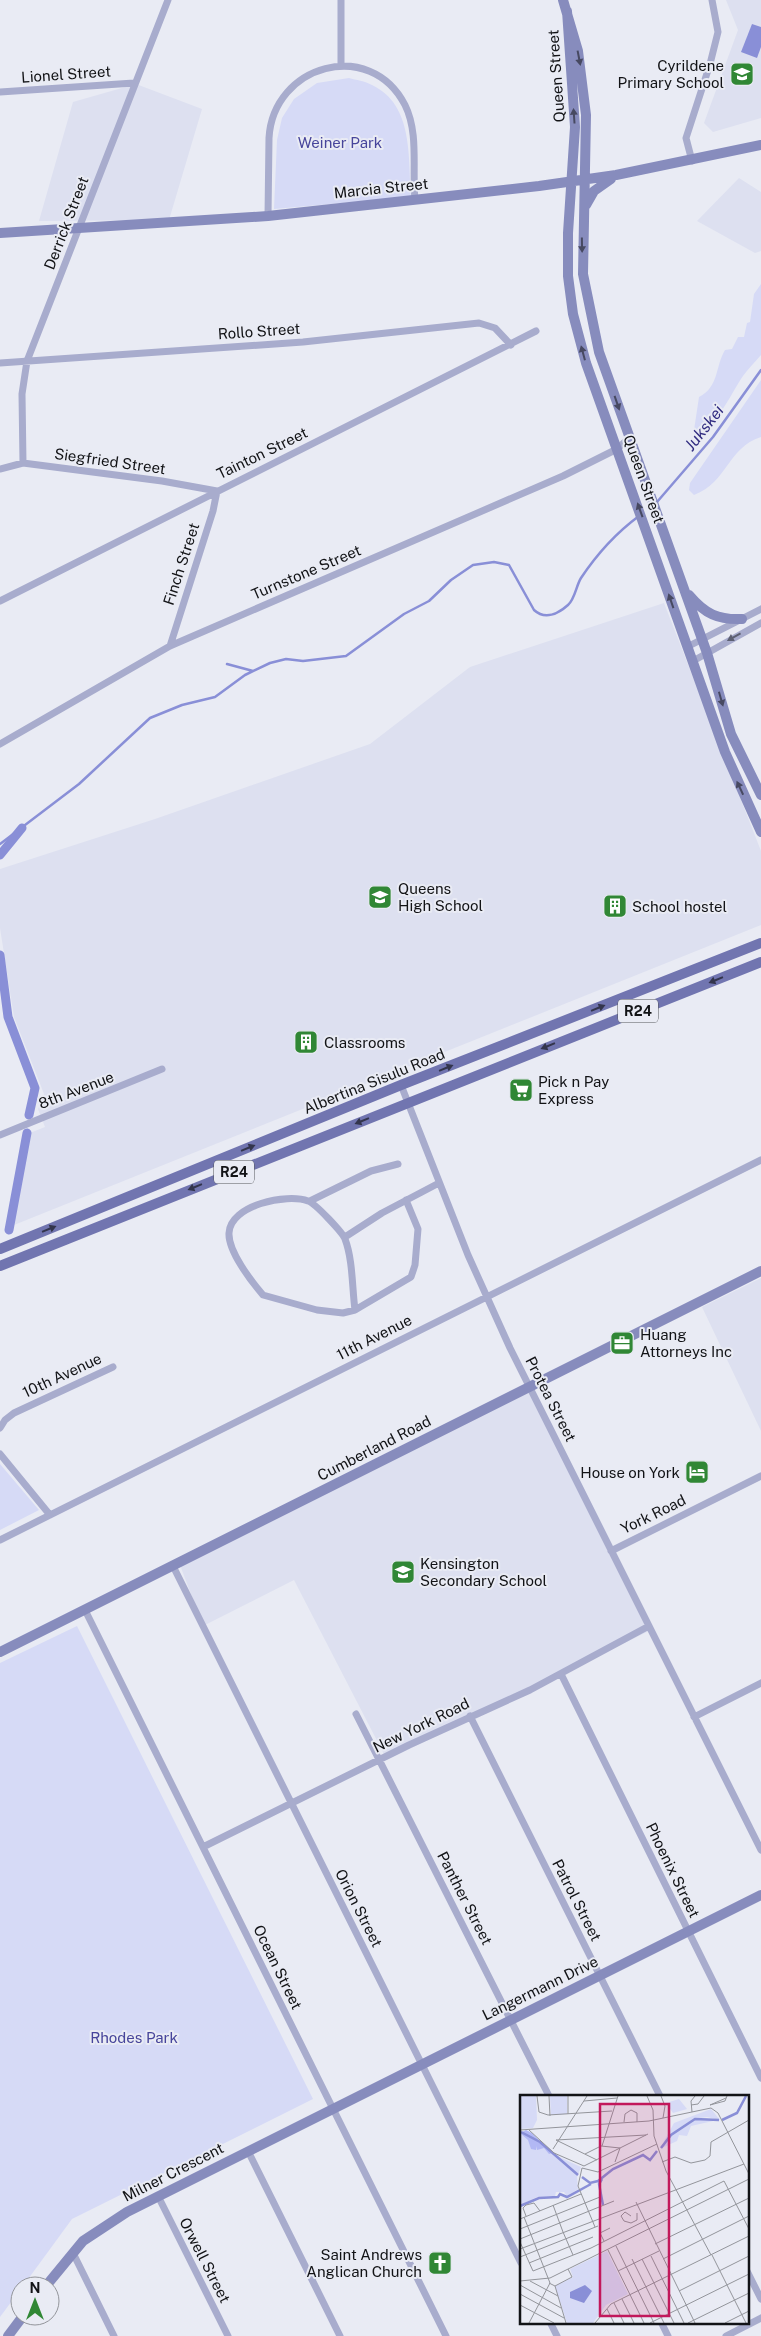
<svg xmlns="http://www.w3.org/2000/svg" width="761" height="2336" font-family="'Public Sans',sans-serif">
<rect width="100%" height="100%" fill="#e9ebf4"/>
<path fill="#dde0f0" d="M 726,0 L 761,0 L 761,118 L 713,132 L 704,123 L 738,30 Z
M 136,84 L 202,109 L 169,220 L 39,221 L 73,102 Z
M 739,178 L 761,192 L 761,251 L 755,253 L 697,221 Z
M 664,603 L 761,851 L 761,925 L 14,1225 L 30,1133 L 45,1127 L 38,1109 L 44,1094 L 14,1017 L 0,928 L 0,869 L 155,819 L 370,744 L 470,667 Z
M 761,1278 L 761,1431 L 702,1307 Z
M 531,1386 L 651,1630 L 387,1760 L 294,1580 L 203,1626 L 180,1565 Z"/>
<path fill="#d6daf6" d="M 349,78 C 356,80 365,81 372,85 C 414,105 408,158 411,197 L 274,209 L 277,140 L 282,118 L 294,99 L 317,83 Z
M 761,284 L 761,355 C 755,362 748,369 743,376 C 728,398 722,419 697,433 L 694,430 L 699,397 C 719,387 715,367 725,350 L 732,349 L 738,337 L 744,337 L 747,323 L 750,322 L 754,294 Z
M 761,380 L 761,437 C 727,448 728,482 694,495 L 689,490 L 690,483 Z
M 0,1464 L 39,1510 L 0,1530 Z
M 77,1626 L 313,2099 L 72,2219 L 23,2286 L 20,2286 L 20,2290 L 0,2317 L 0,1663 Z"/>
<path fill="#898fd7" d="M 752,24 L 761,27 L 761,47 L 757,58 L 741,52 Z"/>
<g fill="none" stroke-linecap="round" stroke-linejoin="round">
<path stroke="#898fd7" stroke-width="2.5" d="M 657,502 L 713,437 L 761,370
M 227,664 L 253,671
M 0,844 L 79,784 L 150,718 L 182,705 L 215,697 L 245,675 L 270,663 L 286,659 L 303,661 L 346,656 L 404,614 L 429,601 L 451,580 L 473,565 L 494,562 L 509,565 L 534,610 C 545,620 558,614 568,605 C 575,599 576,586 581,578 C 597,554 616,533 639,516"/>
<path stroke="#898fd7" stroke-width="9" d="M 0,855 L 22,828
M 0,955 L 8,1017 L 35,1088 L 29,1115
M 9,1230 L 27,1133"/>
<path stroke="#a8accd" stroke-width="7" d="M 341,0 L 341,66
M 0,92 L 134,83
M 692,161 L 686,138 L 710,64 L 718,32 L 712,0
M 268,216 L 269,138 C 273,65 370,37 405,105 C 419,133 412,169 415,200
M 0,363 L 303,342 L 479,323 L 495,328 L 511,345
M 23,463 L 22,394 L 27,361 L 168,0
M 0,469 L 23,463 L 162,481 L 217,491 L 213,511 L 170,646
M 0,601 L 536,331
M 687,647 L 761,609
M 693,661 L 761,623
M 0,744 L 170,646 L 563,476 L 617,449 L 629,438
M 401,1085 L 468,1255 L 510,1348 L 761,1850
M 0,1135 L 162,1069
M 310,1201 L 371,1171 L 398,1164
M 345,1237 L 382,1213 L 439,1183
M 355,1310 C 352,1288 353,1260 345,1239 C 343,1233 315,1203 308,1201 C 287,1193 230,1205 229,1233 C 228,1251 251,1281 263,1295 L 317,1310 L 343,1313 L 355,1310 L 411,1277 L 415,1265 L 418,1229 L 406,1200
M 0,1428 L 5,1420 L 14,1413 L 113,1367
M 0,1454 L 50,1515
M 0,1540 L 761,1160
M 611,1551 L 761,1476
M 173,1566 L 521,2263
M 85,1610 L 446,2336
M 561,1674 L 761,2078
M 356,1714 L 549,2096
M 470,1716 L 660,2096
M 694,1717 L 761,1683
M 203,1847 L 409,1745 L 530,1690 L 649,1626
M 248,2151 L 340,2336
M 158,2196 L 228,2336
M 73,2253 L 114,2336
M 747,2271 L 761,2299
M 550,2322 L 557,2336
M 661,2322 L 668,2336
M 726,2336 L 761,2318"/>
<path stroke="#878cbd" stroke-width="10" d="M 563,0 L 578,51 L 586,115 L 583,274 L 599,352 L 707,653 L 731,734 L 761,795
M 567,11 L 575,127 L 568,233 L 568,276 L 573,314 L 586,363 L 725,752 L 761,832
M 586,205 L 594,191 L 611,179
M 0,233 L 268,216 L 539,186 L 616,175 L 761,145
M 689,595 C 705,614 718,620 742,619
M 0,1652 L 761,1271
M 46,2286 L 83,2241 L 127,2212 L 761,1895
M 8,2336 L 23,2316"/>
<path stroke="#7175b0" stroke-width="10" d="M 0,1249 L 401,1085 L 761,943
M 0,1266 L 761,962"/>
</g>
<defs><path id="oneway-solid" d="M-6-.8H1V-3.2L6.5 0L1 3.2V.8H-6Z" transform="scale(1.25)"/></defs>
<g fill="#474961">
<use href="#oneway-solid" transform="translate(579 58) rotate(79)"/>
<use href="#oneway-solid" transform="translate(574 116) rotate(-94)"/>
<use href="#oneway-solid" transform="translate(582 245) rotate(89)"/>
<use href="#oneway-solid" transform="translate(583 353) rotate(-105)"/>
<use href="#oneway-solid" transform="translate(617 403) rotate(71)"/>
<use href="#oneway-solid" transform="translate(640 510) rotate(-110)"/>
<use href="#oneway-solid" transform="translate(671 601) rotate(-109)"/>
<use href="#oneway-solid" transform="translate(721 699) rotate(74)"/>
<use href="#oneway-solid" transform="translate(740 788) rotate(-115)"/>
</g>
<use fill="#5d6072" href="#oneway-solid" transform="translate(734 637) rotate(151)"/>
<g fill="#33354c">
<use href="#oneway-solid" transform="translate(716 980) rotate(158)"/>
<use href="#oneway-solid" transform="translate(598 1008) rotate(-22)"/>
<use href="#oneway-solid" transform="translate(548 1046) rotate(158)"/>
<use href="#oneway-solid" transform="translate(446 1068) rotate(-22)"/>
<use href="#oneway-solid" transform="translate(362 1121) rotate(158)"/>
<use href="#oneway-solid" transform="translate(248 1148) rotate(-22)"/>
<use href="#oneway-solid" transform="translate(195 1187) rotate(158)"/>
<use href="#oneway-solid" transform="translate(49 1229) rotate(-22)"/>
</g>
<defs>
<g id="school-square" transform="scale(1.25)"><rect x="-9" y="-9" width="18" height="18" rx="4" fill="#308735" stroke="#e9ebf4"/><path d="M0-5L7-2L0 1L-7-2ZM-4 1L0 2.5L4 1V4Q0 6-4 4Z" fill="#fff"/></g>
<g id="building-square" transform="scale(1.25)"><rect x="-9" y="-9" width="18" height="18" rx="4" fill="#308735" stroke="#e9ebf4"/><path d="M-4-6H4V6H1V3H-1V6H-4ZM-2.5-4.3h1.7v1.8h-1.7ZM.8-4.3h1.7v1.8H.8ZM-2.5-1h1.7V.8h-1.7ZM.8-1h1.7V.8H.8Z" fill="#fff"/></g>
<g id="supermarket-square" transform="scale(1.25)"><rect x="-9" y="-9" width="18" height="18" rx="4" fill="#308735" stroke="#e9ebf4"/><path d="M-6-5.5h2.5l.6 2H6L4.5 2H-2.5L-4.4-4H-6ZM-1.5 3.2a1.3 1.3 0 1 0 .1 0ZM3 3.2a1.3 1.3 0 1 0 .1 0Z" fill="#fff"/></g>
<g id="office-square" transform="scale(1.25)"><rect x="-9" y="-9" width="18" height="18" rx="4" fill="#308735" stroke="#e9ebf4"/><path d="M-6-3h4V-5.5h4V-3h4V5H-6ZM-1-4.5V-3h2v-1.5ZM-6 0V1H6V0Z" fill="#fff"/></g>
<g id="hotel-square" transform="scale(1.25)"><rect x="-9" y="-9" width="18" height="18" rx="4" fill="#308735" stroke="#e9ebf4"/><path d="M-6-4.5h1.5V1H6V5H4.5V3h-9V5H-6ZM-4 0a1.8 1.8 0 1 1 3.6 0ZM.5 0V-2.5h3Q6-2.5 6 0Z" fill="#fff"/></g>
<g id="church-square" transform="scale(1.25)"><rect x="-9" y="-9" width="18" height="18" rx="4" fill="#308735" stroke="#e9ebf4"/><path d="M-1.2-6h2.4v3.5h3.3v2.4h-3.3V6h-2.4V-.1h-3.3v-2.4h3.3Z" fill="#fff"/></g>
</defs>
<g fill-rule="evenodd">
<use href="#school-square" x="742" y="74"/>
<use href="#school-square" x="380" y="897"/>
<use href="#building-square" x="615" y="906"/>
<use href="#building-square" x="306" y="1042"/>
<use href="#supermarket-square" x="521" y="1090"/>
<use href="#office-square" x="622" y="1343"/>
<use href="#hotel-square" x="697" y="1472"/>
<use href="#school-square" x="403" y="1572"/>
<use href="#church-square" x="440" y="2263"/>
</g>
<g text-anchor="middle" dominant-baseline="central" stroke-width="4" stroke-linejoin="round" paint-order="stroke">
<g fill="#e9ebf4" stroke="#525459" stroke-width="1">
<rect x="618" y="999.5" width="40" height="23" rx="4"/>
<rect x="214" y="1160.5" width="40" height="23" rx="4"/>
</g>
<g font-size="14" font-weight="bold" fill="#121316">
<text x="638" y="1011">R24</text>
<text x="234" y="1172">R24</text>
</g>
<g font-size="15" fill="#121316" stroke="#e9ebf4" text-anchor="start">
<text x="724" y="65" text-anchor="end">Cyrildene<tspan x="724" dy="17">Primary School</tspan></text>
<text x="398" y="888">Queens<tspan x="398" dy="17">High School</tspan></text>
<text x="632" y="906">School hostel</text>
<text x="324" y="1042">Classrooms</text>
<text x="538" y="1081">Pick n Pay<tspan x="538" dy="17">Express</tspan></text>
<text x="640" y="1334">Huang<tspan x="640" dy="17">Attorneys Inc</tspan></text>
<text x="680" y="1472" text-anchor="end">House on York</text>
<text x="420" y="1563">Kensington<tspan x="420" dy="17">Secondary School</tspan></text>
<text x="422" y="2254" text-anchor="end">Saint Andrews<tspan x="422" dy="17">Anglican Church</tspan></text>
</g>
<g font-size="15" fill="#121316" stroke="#e9ebf4">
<text transform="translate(66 74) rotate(-4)">Lionel Street</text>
<text transform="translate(556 76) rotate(-94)">Queen Street</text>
<text transform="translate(381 188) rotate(-6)">Marcia Street</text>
<text transform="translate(66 223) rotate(-69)">Derrick Street</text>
<text transform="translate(259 331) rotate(-4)">Rollo Street</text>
<text transform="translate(262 453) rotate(-26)">Tainton Street</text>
<text transform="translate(110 461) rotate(8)">Siegfried Street</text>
<text transform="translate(644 479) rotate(70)">Queen Street</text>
<text transform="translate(181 564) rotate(-72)">Finch Street</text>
<text transform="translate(306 572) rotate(-23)">Turnstone Street</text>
<text transform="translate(374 1081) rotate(-22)">Albertina Sisulu Road</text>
<text transform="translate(76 1090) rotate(-21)">8th Avenue</text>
<text transform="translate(374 1337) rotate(-27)">11th Avenue</text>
<text transform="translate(62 1375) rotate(-25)">10th Avenue</text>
<text transform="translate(551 1399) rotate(63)">Protea Street</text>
<text transform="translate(374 1448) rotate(-27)">Cumberland Road</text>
<text transform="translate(653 1514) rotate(-26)">York Road</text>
<text transform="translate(421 1725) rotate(-26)">New York Road</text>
<text transform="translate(673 1870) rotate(64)">Phoenix Street</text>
<text transform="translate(465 1898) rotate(63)">Panther Street</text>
<text transform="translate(577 1900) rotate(63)">Patrol Street</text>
<text transform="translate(359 1908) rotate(63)">Orion Street</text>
<text transform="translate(278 1967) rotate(64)">Ocean Street</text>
<text transform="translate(540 1988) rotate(-26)">Langermann Drive</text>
<text transform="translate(173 2172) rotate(-27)">Milner Crescent</text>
<text transform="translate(205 2260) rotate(63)">Orwell Street</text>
</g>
<g font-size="15" fill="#47459b" stroke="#e9ebf4">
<text x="340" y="142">Weiner Park</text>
<text x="134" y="2037">Rhodes Park</text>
</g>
<g font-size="16" font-style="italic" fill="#322d81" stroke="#e9ebf4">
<text transform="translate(704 428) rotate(-52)">Jukskei</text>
</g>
</g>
<g transform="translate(520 2095)">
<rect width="229" height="229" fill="#e9ebf4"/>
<path d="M 0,1 L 16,1 L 17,25 L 13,33 L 0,34 ZM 30,1 L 47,1 L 47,19 L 31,20 ZM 159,4 L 167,14 L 153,18 L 146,8 ZM 191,14 L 200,25 L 187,22 L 174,24 L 143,48 L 154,28 ZM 186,23 L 193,26 L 171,31 L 167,41 L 159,40 L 157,46 L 142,53 L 151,41 L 175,25 ZM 8,36 L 35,60 L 61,72 L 57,82 L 58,94 L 47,101 L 44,97 L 36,97 L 35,101 L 17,102 L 0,110 L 0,37 ZM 87,156 L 108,199 L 86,210 L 73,228 L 47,228 L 35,191 L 53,182 L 50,174 Z" fill="#d6daf6"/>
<path d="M 6,35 L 12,38 L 32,58 L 29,59 L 24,53 L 17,55 L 16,51 L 16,55 L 11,54 L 8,45 L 0,38 Z" fill="#b2b8f4"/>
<path d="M 65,190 L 72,196 L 64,208 L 50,203 L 50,197 Z" fill="#898fd7"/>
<path fill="none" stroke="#898fd7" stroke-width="2.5" d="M 202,25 L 217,18 L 226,1M 1,37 L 20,47 L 58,80M 141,53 L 151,40 L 175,24 L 199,25M 62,82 L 70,88 L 78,86 L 93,74 L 123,60 L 130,65 L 137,56M 82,84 L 79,89 L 83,110M 0,111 L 19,103 L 38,102 L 40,99 L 47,102 L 71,89"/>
<path fill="none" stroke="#93959b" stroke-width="1" d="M 17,1 L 19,17 L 28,20 L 92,16M 29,1 L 30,21M 127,1 L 133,15 L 134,41 L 146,76 L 191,160M 141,1 L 145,11 L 143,23M 64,6 L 97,3M 171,10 L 178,9 L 184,1M 190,10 L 205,6 L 207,1M 190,10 L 206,3M 111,15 L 117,18 L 117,27M 172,17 L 171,6 L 175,1M 48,19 L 48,1M 104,27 L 105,19 L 111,15M 0,35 L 129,26 L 191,13 L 198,18 L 229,79M 9,35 L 34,58 L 64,71 L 128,39M 82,51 L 98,1M 33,54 L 67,1M 65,59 L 81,51 L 100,53 L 95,67M 77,65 L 36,45 L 126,40M 142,67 L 155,62 L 171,68 L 185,65 L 190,61 L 191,47 L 229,25M 116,107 L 175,228M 33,110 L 43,137M 6,121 L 3,113 L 6,110 L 14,108 L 20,116M 111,121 L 105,117 L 101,121 L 104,126 L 111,128 L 117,125 L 117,118M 4,122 L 30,188 L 9,228M 0,124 L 61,99M 75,132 L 58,91 L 62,73 L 78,77 L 137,49M 0,134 L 80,102M 43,137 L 53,160M 0,144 L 94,106M 84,146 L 80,138 L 90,133M 0,147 L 13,176 L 71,153 L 204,86 L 229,134M 135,149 L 229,103M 96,151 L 134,228M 0,154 L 224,69M 88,155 L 124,228M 192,160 L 226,228M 131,161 L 164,228M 0,162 L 78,131M 112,164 L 144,228M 122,164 L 154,228M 143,164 L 229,121M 9,168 L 73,142M 98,176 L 139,156M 0,186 L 30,183 L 229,84M 10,186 L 38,201M 29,188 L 35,191 L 46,228M 0,190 L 41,213M 35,191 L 52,182 L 48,174M 159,196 L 229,161M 0,199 L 44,223M 102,204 L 114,228M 94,208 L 104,228M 0,210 L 34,228M 87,214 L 94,228M 75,228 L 91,209 L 229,141M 130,228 L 229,179M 168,228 L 229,198M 205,228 L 229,216"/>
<path fill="#c2185b" fill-opacity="0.15" stroke="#c2185b" stroke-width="2.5" d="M 80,9 L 149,9 L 149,221 L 80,221 Z"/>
<rect width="229" height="229" fill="none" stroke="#121316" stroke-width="2.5"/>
</g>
<g transform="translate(35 2301)"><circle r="24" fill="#e9ebf4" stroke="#93959b"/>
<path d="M0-4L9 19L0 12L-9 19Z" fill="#308735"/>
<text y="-8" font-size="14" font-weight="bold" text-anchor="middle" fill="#121316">N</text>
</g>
</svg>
